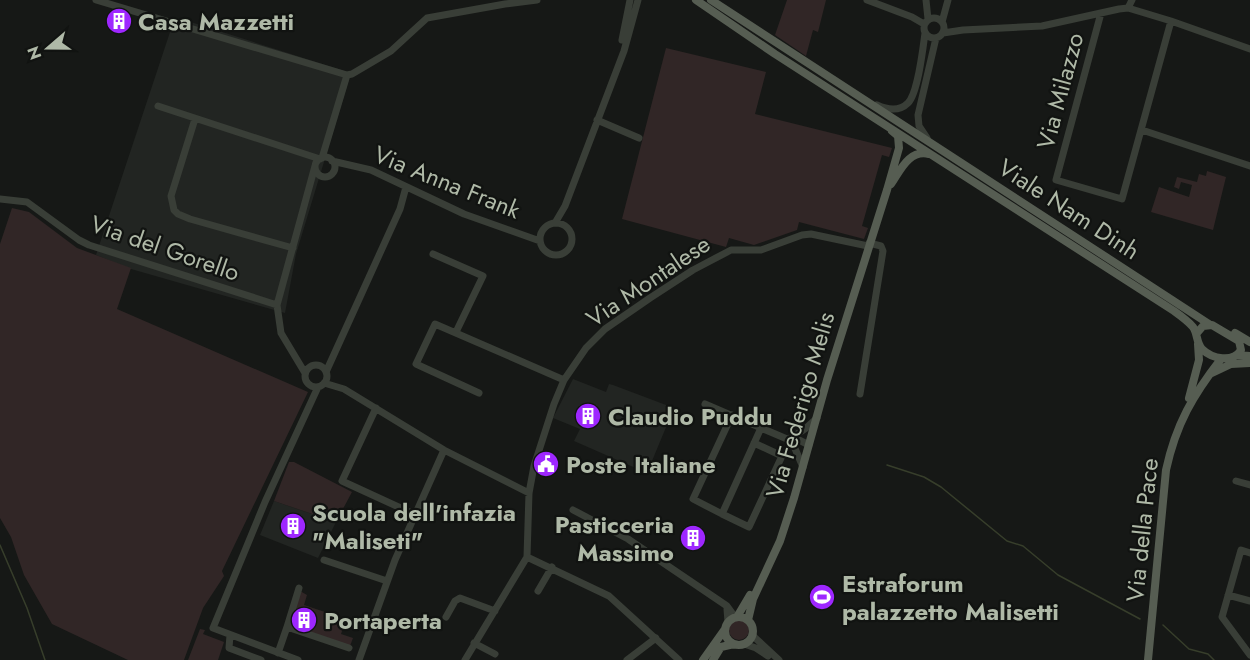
<svg xmlns="http://www.w3.org/2000/svg" width="1250" height="660" font-family="Jost,sans-serif">
<rect width="100%" height="100%" fill="#161816"/>
<path fill="#222522" d="M 175,17 L 351,73 L 296,254 L 285,313 L 131,269 L 96,255 Z
M 573,379 L 606,392 L 609,384 L 613,385 L 674,408 L 647,473 L 574,441 L 580,429 L 553,418 Z
M 274,501 L 336,522 L 318,558 L 260,535 Z"/>
<path fill="#312626" d="M 787,0 L 826,0 L 818,32 L 813,30 L 806,56 L 775,35 Z
M 666,48 L 766,72 L 755,114 L 892,148 L 889,157 L 882,155 L 862,226 L 868,228 L 864,239 L 799,222 L 797,230 L 754,245 L 729,238 L 726,247 L 622,219 Z
M 1207,171 L 1226,177 L 1213,230 L 1151,212 L 1159,187 L 1189,197 L 1192,185 L 1181,182 L 1179,189 L 1174,187 L 1177,177 L 1197,182 L 1199,174 L 1206,176 Z
M 12,208 L 29,212 L 77,248 L 131,268 L 117,309 L 308,392 L 222,571 L 224,576 L 203,608 L 184,660 L 128,660 L 52,624 L 24,575 L 11,537 L 0,518 L 0,244 Z
M 289,462 L 294,462 L 352,492 L 336,522 L 274,501 Z
M 300,591 L 307,595 L 304,605 L 346,619 L 341,634 L 353,638 L 350,646 L 290,625 Z
M729 630a10 10 0 1 1 20 0a10 10 0 1 1-20 0Z
M 200,629 L 205,630 L 203,634 L 224,642 L 218,660 L 188,660 Z"/>
<g fill="none" stroke-linecap="round" stroke-linejoin="round">
<path stroke="#373e2b" stroke-width="1.5" d="M 887,465 L 924,477 L 941,487 L 1007,541 L 1023,546 L 1058,575 L 1140,619
M 0,545 L 27,608 L 45,660
M 1163,625 L 1189,649 L 1208,654 L 1214,660"/>
<path stroke="#393e37" stroke-width="7" d="M 96,0 L 347,75 L 352,74 L 391,51 L 427,18 L 505,4 L 537,0
M 867,0 L 912,17 L 924,24
M 926,0 L 928,19
M 1128,8 L 1132,0
M 1101,13 L 1056,180 L 1122,199 L 1171,21
M924 28a10 10 0 1 1 20 0a10 10 0 1 1-20 0Z
M 942,22 L 948,0
M 943,33 L 963,30 L 1042,26 L 1119,9 L 1128,8 L 1171,21 L 1250,49
M 622,40 L 630,0
M 877,105 C 888,110 899,112 908,103 C 918,93 923,48 925,33
M 158,106 L 320,159
M 195,119 L 171,196 L 174,210 L 178,214 L 190,219 L 293,248
M 597,120 L 639,138
M 1142,130 L 1250,166
M 927,138 L 919,126 L 918,115 L 936,38
M315 167a10 10 0 1 1 20 0a10 10 0 1 1-20 0Z
M 322,158 L 347,75
M 332,161 L 371,170 L 464,214 L 540,241
M 0,199 L 27,202 L 79,240 L 89,245 L 277,305
M 555,223 L 565,206 L 624,51 L 638,0
M540 239a16 16 0 1 1 32 0a16 16 0 1 1-32 0Z
M 433,254 L 483,276 L 456,332
M305 376a11 11 0 1 1 22 0a11 11 0 1 1-22 0Z
M 326,372 L 400,209 L 406,187
M 305,373 L 281,333 L 277,305 L 315,166
M 324,383 L 344,389 L 444,450 L 529,493
M 479,393 L 416,364 L 435,324 L 564,380
M 860,394 L 883,251 L 881,246 L 869,243
M 705,404 L 787,439 L 793,444 L 803,467
M 376,408 L 342,481 L 416,515
M 732,415 L 693,499 L 722,514 L 761,428
M 793,437 L 806,428 L 817,418
M 790,438 L 793,437 L 809,445
M 1236,481 L 1250,485
M 573,510 L 628,539 L 727,606 L 735,617
M 722,514 L 749,527 L 782,456 L 754,443
M 1250,553 L 1241,550 L 1222,617 L 1250,655
M 527,557 L 609,596 L 679,660
M 324,560 L 387,581
M 538,591 L 552,567
M 1228,595 L 1250,601
M 727,609 L 728,622
M 446,617 L 455,601 L 460,598 L 495,611
M 287,627 L 299,588
M 230,635 L 229,648 L 261,660
M 752,635 L 779,660
M 474,643 L 495,654
M 744,644 L 756,648 L 768,656
M 278,653 L 287,627 L 349,648
M 298,660 L 213,628 L 265,502 L 318,387
M 359,660 L 395,560 L 444,450
M 465,660 L 527,557 L 529,493 L 534,466 L 554,404 L 564,380 L 586,348 L 605,329 L 650,298 L 693,270 L 731,250 L 761,250 L 802,235 L 811,234 L 868,246
M 627,660 L 656,638"/>
<path stroke="#565d52" stroke-width="8" d="M 696,0 L 775,54 L 1174,311 C 1181,316 1188,321 1193,327 C 1198,334 1196,343 1202,349 C 1212,359 1233,363 1241,350 L 1239,341 L 1212,325 L 1203,326 L 1197,333
M 711,0 L 1209,324
M 891,184 C 900,171 909,149 929,154
M 1235,333 L 1250,342
M 1237,355 L 1250,356
M 1212,373 L 1231,364 L 1250,363
M 1189,398 L 1199,360 L 1198,344
M 737,617 L 750,595
M725 631a14 14 0 1 1 28 0a14 14 0 1 1-28 0Z
M 748,620 L 753,599 L 780,541 L 794,498 L 827,380 L 887,190 L 899,148 L 898,136 L 892,131
M 703,660 L 725,629
M 713,660 L 721,647 L 734,644
M 1148,660 L 1166,470 C 1176,424 1193,395 1221,359"/>
</g>
<defs>
<g id="building-disc" transform="scale(1.35)"><circle r="9.5" fill="#9e27ff" stroke="#111311"/><path d="M-4-6H4V6H1V3H-1V6H-4ZM-2.5-4.3h1.7v1.8h-1.7ZM.8-4.3h1.7v1.8H.8ZM-2.5-1h1.7V.8h-1.7ZM.8-1h1.7V.8H.8Z" fill="#fff"/></g>
<g id="civic-disc" transform="scale(1.35)"><circle r="9.5" fill="#9e27ff" stroke="#111311"/><path d="M-.6-6.5H3V-4.5H.6V-3L4-1V1h2V6H-6V1h2V-1L-.6-3ZM-1.2 2.5V6h2.4V2.5Z" fill="#fff"/></g>
<g id="stadium-disc" transform="scale(1.35)"><circle r="9.5" fill="#9e27ff" stroke="#111311"/><path d="M0-5a6.5 5 0 1 0 0 10a6.5 5 0 1 0 0-10ZM-3.5-1.8h7v3.6h-7Z" fill="#fff"/></g>
</defs>
<g fill-rule="evenodd">
<use href="#building-disc" x="119" y="21"/>
<use href="#building-disc" x="588" y="416"/>
<use href="#civic-disc" x="546" y="464"/>
<use href="#building-disc" x="293" y="526"/>
<use href="#building-disc" x="693" y="538"/>
<use href="#stadium-disc" x="822" y="597"/>
<use href="#building-disc" x="304" y="620"/>
</g>
<g text-anchor="middle" dominant-baseline="central" stroke-width="4.5" stroke-linejoin="round" paint-order="stroke">
<g font-size="24" font-weight="bold" fill="#afb9a7" stroke="#111311" text-anchor="start">
<text x="138" y="21">Casa Mazzetti</text>
<text x="608" y="416">Claudio Puddu</text>
<text x="566" y="464">Poste Italiane</text>
<text x="312" y="512">Scuola dell'infazia<tspan x="312" dy="28">"Maliseti"</tspan></text>
<text x="674" y="524" text-anchor="end">Pasticceria<tspan x="674" dy="28">Massimo</tspan></text>
<text x="842" y="583">Estraforum<tspan x="842" dy="28">palazzetto Malisetti</tspan></text>
<text x="324" y="620">Portaperta</text>
</g>
<g font-size="24" fill="#afb9a7" stroke="#111311">
<text transform="translate(1060 91) rotate(-75)">Via Milazzo</text>
<text transform="translate(447 182) rotate(22)">Via Anna Frank</text>
<text transform="translate(1069 209) rotate(33)">Viale Nam Dinh</text>
<text transform="translate(165 248) rotate(19)">Via del Gorello</text>
<text transform="translate(648 281) rotate(-34)">Via Montalese</text>
<text transform="translate(800 405) rotate(-74)">Via Federigo Melis</text>
<text transform="translate(1142 530) rotate(-84)">Via della Pace</text>
</g>
</g>
<g transform="translate(48 48) rotate(250)" stroke="#111311" stroke-width="4.5" paint-order="stroke">
<path d="M0-4.5L10 22L0 15L-10 22Z" fill="#afb9a7"/>
<text y="-9" font-size="16" font-weight="bold" text-anchor="middle" fill="#afb9a7">N</text>
</g>
</svg>
